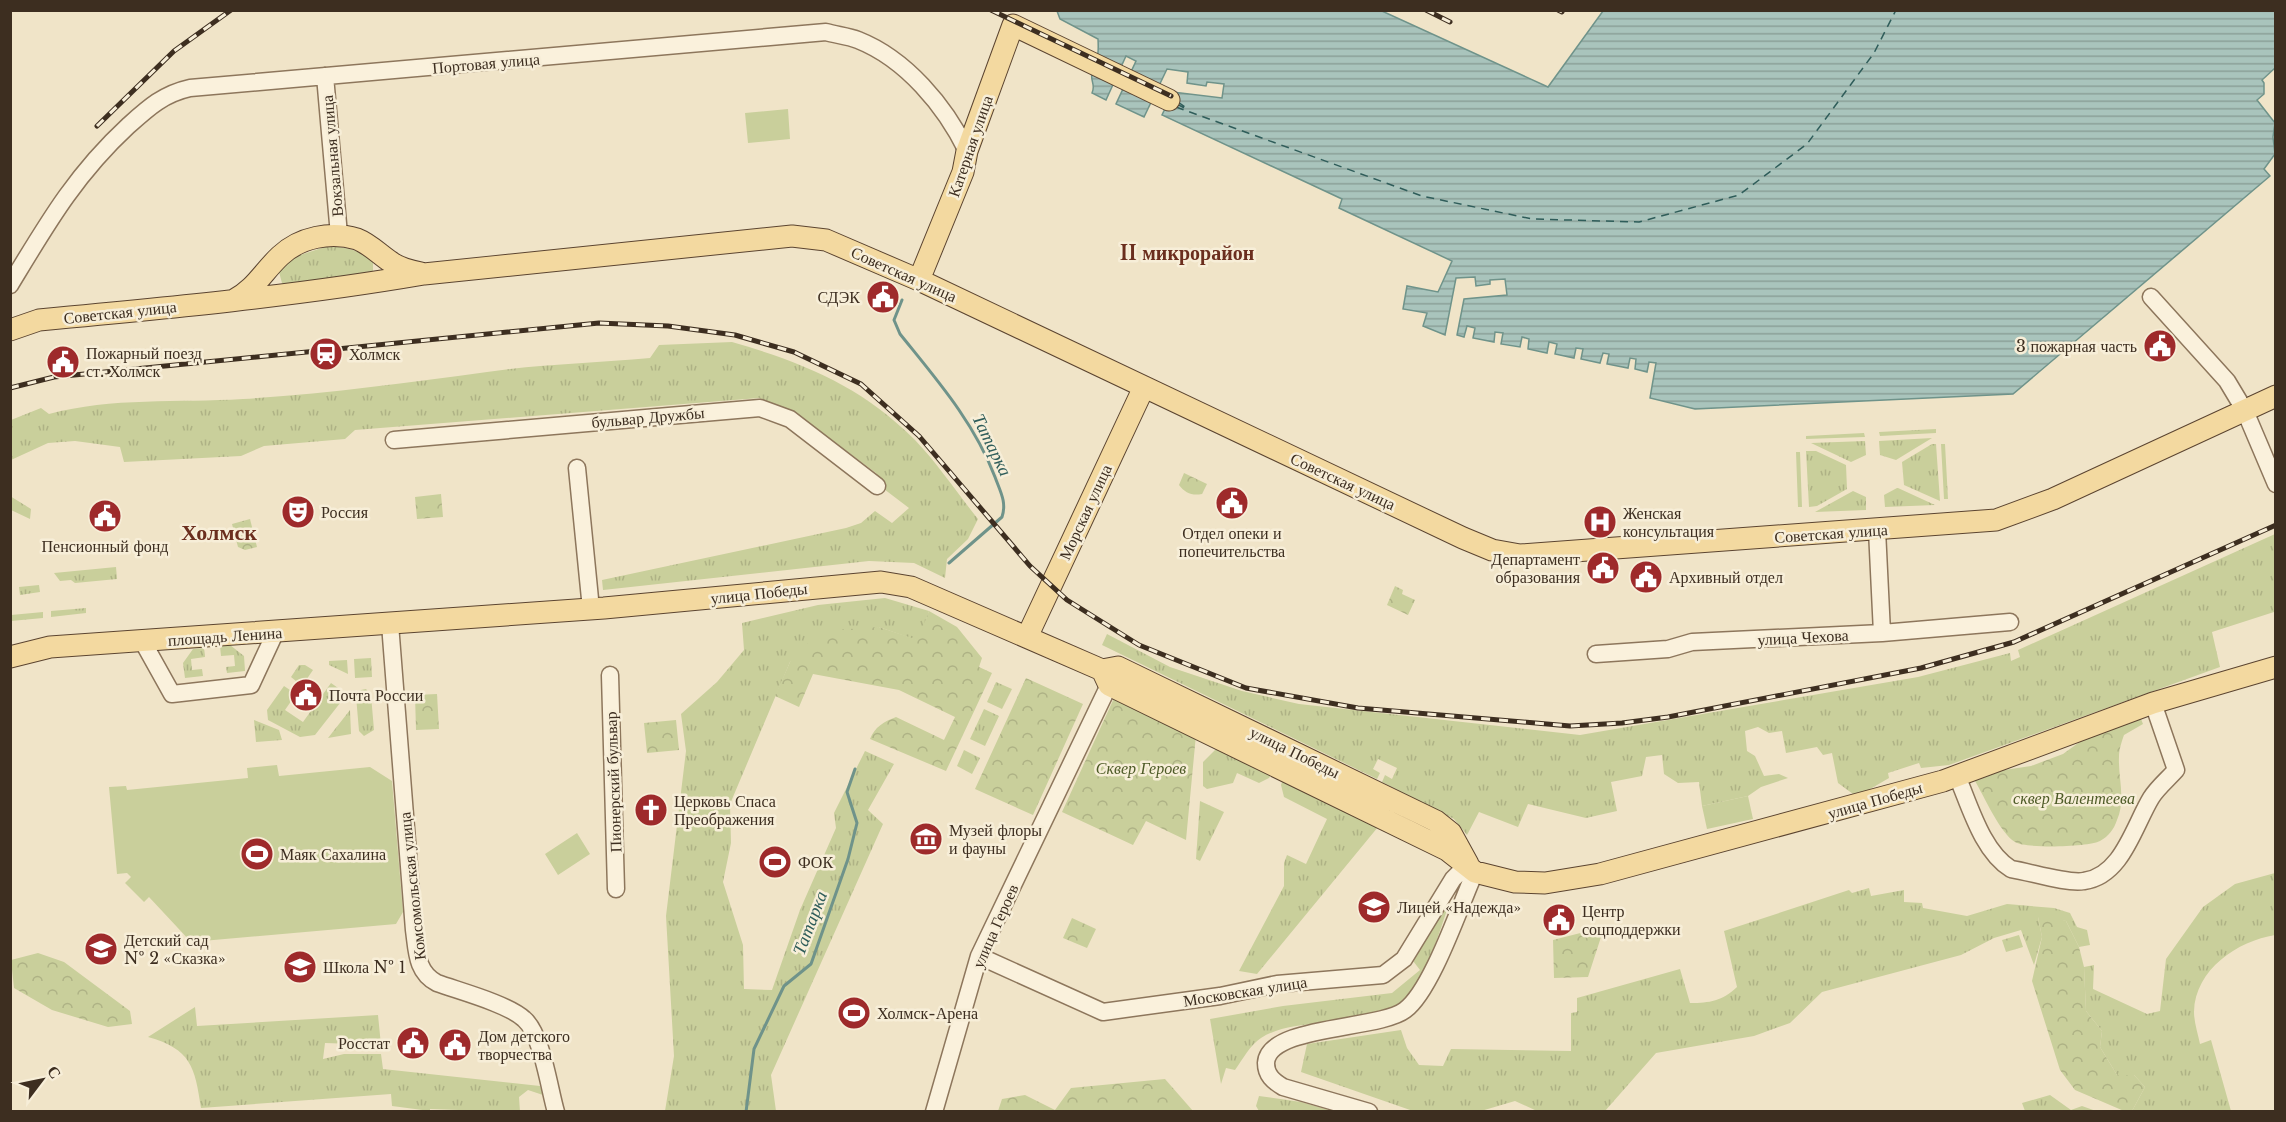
<svg xmlns="http://www.w3.org/2000/svg" width="2286" height="1122" font-family="'Libre Baskerville',serif">
<defs>
<pattern id="grass-tufts" width="24" height="20" patternUnits="userSpaceOnUse" patternTransform="scale(1.5)"><rect width="24" height="20" fill="#c9cf9b"/><path d="M3 7l-1-3M5 7V3M7 7l1-3M15 17l-1-3M17 17v-4M19 17l1-3" fill="none" stroke="#aeb285"/></pattern>
<pattern id="forest-crowns" width="20" height="18" patternUnits="userSpaceOnUse" patternTransform="scale(1.5)"><rect width="20" height="18" fill="#c9cf9b"/><path d="M2 6a3 3 0 1 1 6 0M12 15a3 3 0 1 1 6 0" fill="none" stroke="#aeb285"/></pattern>
<pattern id="water-rules" width="6" height="5" patternUnits="userSpaceOnUse" patternTransform="scale(1.5)"><rect width="6" height="5" fill="#a9c4bc"/><path d="M0 2.5h6" fill="none" stroke="#8ba098"/></pattern>
</defs>
<rect width="100%" height="100%" fill="#f0e4c8"/>
<path fill="url(#grass-tufts)" d="M 328,246 C 345,247 360,250 373,261 L 373,273 L 287,287 L 282,283 L 279,272 L 294,257 Z
M 732,342 C 804,363 861,386 915,440 C 938,464 957,493 978,519 L 968,539 L 947,559 L 945,578 L 914,563 L 869,561 L 603,590 L 602,580 L 846,528 L 861,523 L 875,511 L 892,523 L 909,508 L 880,486 L 876,473 L 791,410 L 759,398 L 355,430 L 345,439 L 264,446 L 241,456 L 124,462 L 120,447 L 75,441 L 48,443 L 11,460 L 11,420 L 41,408 L 49,414 C 112,397 178,403 243,399 C 325,394 406,383 487,372 C 541,364 596,363 650,358 L 659,345 Z
M 1936,429 L 1936,433 L 1880,436 L 1879,432 Z
M 1864,433 L 1865,437 L 1806,439 L 1806,436 Z
M 1932,438 L 1896,460 L 1880,455 L 1879,441 Z
M 1865,441 L 1866,455 L 1851,462 L 1811,443 Z
M 1932,444 L 1936,444 L 1940,501 L 1904,485 L 1902,462 Z
M 1941,444 L 1945,444 L 1948,499 L 1944,499 Z
M 1806,451 L 1816,451 L 1846,465 L 1847,489 L 1817,506 L 1809,507 Z
M 1796,452 L 1800,452 L 1802,507 L 1798,507 Z
M 1897,488 L 1898,488 L 1935,505 L 1885,507 L 1884,495 Z
M 1853,491 L 1866,497 L 1866,510 L 1815,512 Z
M 10,496 L 31,509 L 30,519 L 11,510 Z
M 2275,534 L 2275,614 L 2274,612 L 2212,632 L 2220,667 L 1949,765 L 1921,768 L 1919,763 L 1888,773 L 1889,778 L 1865,792 L 1853,794 L 1838,783 L 1832,753 L 1823,755 L 1817,747 L 1786,753 L 1782,731 L 1769,733 L 1758,727 L 1745,731 L 1747,751 L 1755,756 L 1764,776 L 1779,774 L 1788,778 L 1761,787 L 1748,796 L 1702,806 L 1699,782 L 1678,783 L 1664,774 L 1662,755 L 1646,757 L 1642,776 L 1611,782 L 1617,811 L 1586,818 L 1528,804 L 1518,827 L 1479,812 L 1467,835 L 1454,819 L 1382,782 L 1385,775 L 1392,779 L 1397,768 L 1378,759 L 1373,769 L 1380,773 L 1377,779 L 1102,645 L 1107,634 L 1170,667 L 1242,691 L 1299,704 L 1580,735 L 1918,677 L 2010,653 L 2011,661 L 2020,657 L 2018,650 Z
M 116,567 L 117,579 L 75,583 L 71,580 L 60,581 L 54,573 Z
M 39,585 L 40,592 L 20,595 L 19,587 Z
M 885,598 L 929,611 L 919,641 L 879,627 L 790,662 L 730,804 L 731,843 L 723,882 L 743,945 L 744,989 L 772,990 L 800,910 L 836,828 L 834,813 L 865,751 L 894,764 L 868,810 L 883,824 L 771,1075 L 776,1111 L 665,1111 L 674,1056 L 666,916 L 686,751 L 681,714 L 717,682 L 744,650 L 742,623 L 818,605 Z
M 86,608 L 86,613 L 51,617 L 51,611 Z
M 43,612 L 43,618 L 11,621 L 11,615 Z
M 230,645 L 244,656 L 245,671 L 227,673 L 226,667 L 235,666 L 234,655 L 221,656 L 220,646 Z
M 204,648 L 205,657 L 191,659 L 192,670 L 202,669 L 203,676 L 185,678 L 183,663 L 193,649 Z
M 371,658 L 372,677 L 355,678 L 354,659 Z
M 347,660 L 348,674 L 329,665 L 329,661 Z
M 299,665 L 305,665 L 313,670 L 302,686 L 291,677 Z
M 996,682 L 1012,689 L 1002,709 L 987,702 Z
M 331,683 L 341,690 L 344,698 L 315,735 L 300,737 L 268,720 L 267,710 L 284,686 L 296,694 L 285,710 L 303,722 Z
M 366,689 L 371,695 L 374,730 L 364,736 L 359,731 L 356,696 L 361,690 Z
M 984,709 L 999,716 L 985,746 L 970,739 Z
M 350,710 L 351,734 L 328,738 Z
M 254,720 L 279,730 L 282,740 L 256,742 Z
M 1222,748 L 1272,773 L 1269,778 L 1259,783 L 1237,773 L 1233,783 L 1207,789 L 1203,786 L 1203,762 L 1215,750 Z
M 964,750 L 980,758 L 972,774 L 957,766 Z
M 1283,779 L 1378,827 L 1257,974 L 1239,971 L 1284,886 L 1284,863 L 1287,855 L 1306,864 L 1327,819 L 1284,797 L 1281,785 Z
M 1200,801 L 1224,812 L 1200,861 L 1196,859 Z
M 2275,873 L 2275,935 C 2238,941 2195,969 2194,1012 C 2194,1022 2198,1034 2200,1044 L 2211,1040 L 2231,1111 L 2132,1111 L 2145,1087 L 2134,1075 L 2117,1075 L 2100,1047 L 2102,1031 L 2086,1011 L 2084,967 L 2094,965 L 2093,989 L 2147,1014 L 2160,1011 L 2166,959 L 2203,907 L 2235,884 Z
M 1869,888 L 1871,896 L 1904,890 L 1904,902 L 1922,903 L 1923,908 L 1967,916 L 2007,904 L 2054,908 L 2070,913 L 2077,927 L 2087,930 L 2090,945 L 2079,947 L 2066,921 L 2038,917 L 2042,937 L 2034,965 L 2021,930 L 1994,938 L 1961,955 L 1822,992 L 1790,1023 L 1754,1036 L 1656,1053 L 1605,1111 L 1537,1111 L 1515,1101 L 1481,1111 L 1413,1111 L 1301,1072 L 1307,1044 L 1401,1030 L 1407,1048 L 1419,1065 L 1443,1066 L 1451,1049 L 1571,1051 L 1571,1013 L 1577,1012 L 1577,998 L 1680,969 L 1690,1003 C 1710,1003 1722,1001 1737,987 L 1724,931 L 1849,890 L 1852,893 Z
M 1453,893 C 1440,927 1430,974 1402,1001 C 1367,1034 1300,1013 1261,1038 C 1250,1045 1243,1059 1235,1070 L 1226,1068 L 1221,1084 L 1210,1019 L 1283,1006 L 1392,993 L 1420,970 L 1410,957 Z
M 195,1007 L 197,1026 L 378,1015 L 381,1045 L 325,1043 L 323,1059 L 344,1054 L 381,1054 L 383,1069 L 540,1086 L 543,1095 L 528,1090 L 519,1097 L 520,1112 L 430,1109 L 430,1111 L 392,1106 L 391,1094 L 201,1108 C 195,1067 191,1049 148,1037 Z
M 2050,1095 L 2071,1110 L 2082,1106 L 2096,1111 L 2025,1111 L 2022,1103 Z
M 1259,1096 L 1301,1102 L 1332,1111 L 1259,1111 L 1256,1106 Z"/>
<path fill="url(#forest-crowns)" d="M 1184,473 L 1207,484 L 1202,494 C 1192,496 1185,493 1179,485 Z
M 441,494 L 443,517 L 417,519 L 415,497 Z
M 250,519 L 257,547 L 245,550 L 238,547 L 232,524 Z
M 1395,586 L 1403,590 L 1402,594 L 1415,600 L 1408,615 L 1387,605 Z
M 929,611 L 957,627 L 982,658 L 979,667 L 992,673 L 946,771 L 870,739 C 875,727 883,722 896,717 L 944,740 L 955,717 L 899,690 L 813,674 L 799,707 L 775,696 L 790,662 L 805,645 L 834,630 L 879,627 L 918,640 Z
M 1026,678 L 1083,704 L 1033,815 L 975,789 Z
M 437,694 L 439,729 L 416,730 L 415,695 Z
M 1115,696 L 1196,735 L 1186,840 L 1146,821 L 1133,845 L 1062,812 Z
M 2141,719 L 2143,724 L 2124,735 C 2122,741 2119,749 2119,757 C 2118,777 2126,800 2117,820 C 2114,829 2109,836 2100,841 C 2089,847 2026,849 2015,842 C 2000,833 1984,796 1975,781 L 2004,770 L 2031,766 L 2063,754 L 2081,741 Z
M 676,720 L 679,750 L 647,753 L 644,723 Z
M 2043,914 L 2066,921 L 2079,947 L 2084,967 L 2086,1011 L 2102,1031 L 2100,1047 L 2117,1075 L 2134,1075 L 2145,1087 L 2132,1111 L 2124,1111 L 2075,1090 L 2060,1070 L 2032,981 L 2042,937 L 2038,917 Z
M 1072,918 L 1096,929 L 1087,948 L 1063,938 Z
M 1600,928 L 1601,937 L 1588,977 L 1554,978 L 1553,940 Z
M 2019,935 L 2023,947 L 2006,952 L 2002,940 Z
M 38,953 L 64,962 L 130,1011 L 132,1024 L 108,1027 L 52,1010 L 14,988 L 11,960 Z
M 1165,1079 L 1193,1111 L 998,1111 L 1002,1099 L 1025,1095 L 1055,1110 L 1071,1088 Z"/>
<path fill="#c9cf9b" d="M 788,109 L 790,139 L 748,143 L 745,113 Z
M 277,765 L 279,776 L 370,767 L 392,781 L 403,912 L 396,924 L 191,942 L 149,897 L 144,902 L 125,883 L 131,877 L 127,873 L 117,874 L 109,787 L 126,786 L 127,790 L 248,778 L 247,768 Z
M 1748,796 L 1753,819 L 1707,829 L 1702,806 Z
M 577,833 L 590,854 L 558,875 L 545,854 Z"/>
<path fill="url(#water-rules)" stroke="#6f938a" stroke-width="1.5" d="M 1057,11 L 1382,11 L 1548,87 L 1603,11 L 2275,11 L 2275,68 L 2262,80 L 2264,83 L 2264,94 L 2257,100 L 2275,123 L 2273,137 L 2275,154 L 2264,169 L 2270,176 L 2013,394 L 1695,409 L 1650,398 L 1656,363 L 1649,362 L 1647,372 L 1635,369 L 1636,359 L 1630,358 L 1628,368 L 1607,364 L 1609,354 L 1603,353 L 1600,363 L 1581,359 L 1583,349 L 1576,348 L 1574,358 L 1555,354 L 1557,344 L 1549,342 L 1547,353 L 1528,349 L 1529,339 L 1522,337 L 1520,347 L 1501,344 L 1503,333 L 1495,332 L 1494,342 L 1473,338 L 1475,328 L 1467,326 L 1464,337 L 1457,335 L 1464,299 L 1507,295 L 1505,279 L 1490,280 L 1490,284 L 1476,286 L 1475,277 L 1456,278 L 1445,335 L 1423,326 L 1427,313 L 1403,309 L 1407,286 L 1438,292 L 1452,261 L 1339,208 L 1342,199 L 1162,115 L 1173,92 L 1222,98 L 1224,84 L 1207,82 L 1206,86 L 1187,83 L 1188,72 L 1167,69 L 1144,117 L 1116,104 L 1136,61 L 1126,56 L 1106,100 L 1092,93 C 1096,85 1090,81 1092,73 C 1097,57 1099,57 1098,39 L 1060,19 Z"/>
<g fill="none" stroke-linecap="round" stroke-linejoin="round">
<path stroke="#6f938a" stroke-width="3" d="M 902,300 L 894,320 L 900,334 C 937,380 974,422 995,477 C 1000,491 1007,502 1002,517 L 949,563
M 746,1112 L 754,1049 L 784,986 L 811,964 L 848,859 L 857,823 L 847,792 L 855,769"/>
<path stroke="#2f5d5a" stroke-width="1.5" stroke-dasharray="8 6" stroke-linecap="butt" d="M 1178,102 L 1189,110
M 1177,104 L 1186,109
M 1176,107 L 1422,196 L 1532,219 L 1639,222 L 1739,195 L 1807,144 L 1874,53 L 1896,10"/>
<g stroke="#8d765c" stroke-width="19">
<path id="minor" d="M 325,76 L 339,235
M 10,285 C 47,224 75,175 128,126 C 148,108 163,94 190,88 L 826,32 C 836,35 848,36 858,40 C 906,59 945,106 967,151
M 2151,297 L 2227,381 L 2245,411 L 2276,484
M 394,440 L 760,408 L 790,419 L 877,486
M 577,468 L 591,609
M 1877,530 L 1882,633
M 390,624 L 414,930 C 417,951 416,972 437,983 C 459,991 508,1004 524,1019 C 542,1034 549,1088 556,1112
M 143,642 L 172,694 L 251,685 L 276,631
M 1596,654 L 1668,649 L 1692,642 L 1882,633 L 2010,622
M 610,675 L 616,889
M 1957,776 C 1970,806 1982,851 2011,869 C 2031,872 2066,884 2084,881 C 2122,876 2134,826 2151,798 C 2157,788 2168,779 2176,770 L 2153,703
M 979,956 L 1103,1012 L 1220,996 L 1277,984 L 1383,975 L 1404,959 L 1453,879 L 1468,864
M 934,1112 L 979,956 L 1109,685
M 1369,1112 L 1283,1087 C 1273,1081 1266,1075 1266,1063 C 1268,1025 1379,1030 1405,1010 C 1432,990 1460,905 1475,872"/>
</g>
<g stroke="#5b4430" stroke-width="23">
<path id="major" d="M 919,280 L 963,172 L 967,151 L 1013,25 L 1169,100
M 234,300 C 255,289 263,272 280,256 C 300,237 331,231 357,239 C 370,244 380,255 391,262 C 400,269 411,271 421,273
M 10,330 L 39,320 C 168,308 296,296 424,274 L 792,236 L 826,240 L 919,280 L 1463,538 L 1492,550 L 1520,555 L 1996,520 L 2053,499 L 2276,396
M 1027,637 L 1144,387
M 10,657 L 50,647 L 604,608 L 881,582 L 911,587 L 1102,670 L 1118,667 L 1436,821 L 1451,833 L 1468,864
M 1102,670 L 1109,685 L 1447,850 L 1475,872 L 1515,882 L 1545,883 L 1600,874 L 1943,781 L 2153,703 L 2276,667"/>
</g>
<use href="#minor" stroke="#faf1dc" stroke-width="16"/>
<use href="#major" stroke="#f3d9a0" stroke-width="21"/>
<g stroke="#3d2e20" stroke-width="5">
<path id="rail" d="M 991,10 L 1171,96
M 1426,10 L 1450,22
M 1558,10 L 1562,12
M 97,126 L 174,51 L 231,10
M 10,388 L 54,377 L 599,323 L 668,326 L 735,335 L 794,352 L 861,384 L 919,436 L 1030,566 L 1067,600 L 1139,645 L 1246,688 L 1358,708 L 1570,726 L 1622,723 L 1668,717 L 1921,668 L 2014,642 L 2276,525"/>
</g>
<use href="#rail" stroke="#f7eed8" stroke-width="3" stroke-dasharray="9" stroke-linecap="butt"/>
</g>
<defs>
<g id="civic-disc" transform="scale(1.725)"><circle r="9.5" fill="#9e2a2b" stroke="#f7eed8"/><path d="M-.6-6.5H3V-4.5H.6V-3L4-1V1h2V6H-6V1h2V-1L-.6-3ZM-1.2 2.5V6h2.4V2.5Z" fill="#fff"/></g>
<g id="station-disc" transform="scale(1.725)"><circle r="9.5" fill="#9e2a2b" stroke="#f7eed8"/><path d="M-3-6H3Q5-6 5-4V2Q5 4 3 4L4.5 6H3L1.5 4h-3L-3 6H-4.5L-3 4Q-5 4-5 2V-4Q-5-6-3-6ZM-3.5-4v3h7v-3ZM-3.5 1v1.5H-2V1ZM2 1v1.5H3.5V1Z" fill="#fff"/></g>
<g id="theatre-disc" transform="scale(1.725)"><circle r="9.5" fill="#9e2a2b" stroke="#f7eed8"/><path d="M-5-5.5Q0-4 5-5.5V0Q5 5 0 6Q-5 5-5 0ZM-3.3-2.5H-1v1.5H-3.3ZM1-2.5H3.3v1.5H1ZM-2.8 1Q0 5.5 2.8 1Z" fill="#fff"/></g>
<g id="hospital-disc" transform="scale(1.725)"><circle r="9.5" fill="#9e2a2b" stroke="#f7eed8"/><path d="M-5-5h3v3.5h4V-5h3V5h-3V1.5h-4V5h-3Z" fill="#fff"/></g>
<g id="church-disc" transform="scale(1.725)"><circle r="9.5" fill="#9e2a2b" stroke="#f7eed8"/><path d="M-1.2-6h2.4v3.5h3.3v2.4h-3.3V6h-2.4V-.1h-3.3v-2.4h3.3Z" fill="#fff"/></g>
<g id="museum-disc" transform="scale(1.725)"><circle r="9.5" fill="#9e2a2b" stroke="#f7eed8"/><path d="M0-6L6-3V-2H-6V-3ZM-5-1h2V3h-2ZM-1-1h2V3h-2ZM3-1h2V3H3ZM-6 4H6V6H-6Z" fill="#fff"/></g>
<g id="stadium-disc" transform="scale(1.725)"><circle r="9.5" fill="#9e2a2b" stroke="#f7eed8"/><path d="M0-5a6.5 5 0 1 0 0 10a6.5 5 0 1 0 0-10ZM-3.5-1.8h7v3.6h-7Z" fill="#fff"/></g>
<g id="school-disc" transform="scale(1.725)"><circle r="9.5" fill="#9e2a2b" stroke="#f7eed8"/><path d="M0-5L7-2L0 1L-7-2ZM-4 1L0 2.5L4 1V4Q0 6-4 4Z" fill="#fff"/></g>
</defs>
<g fill-rule="evenodd">
<use href="#civic-disc" x="883" y="297"/>
<use href="#civic-disc" x="2160" y="346"/>
<use href="#station-disc" x="326" y="354"/>
<use href="#civic-disc" x="63" y="362"/>
<use href="#civic-disc" x="1232" y="503"/>
<use href="#theatre-disc" x="298" y="512"/>
<use href="#civic-disc" x="105" y="516"/>
<use href="#hospital-disc" x="1600" y="522"/>
<use href="#civic-disc" x="1603" y="568"/>
<use href="#civic-disc" x="1646" y="577"/>
<use href="#civic-disc" x="306" y="695"/>
<use href="#church-disc" x="651" y="810"/>
<use href="#museum-disc" x="926" y="839"/>
<use href="#stadium-disc" x="257" y="854"/>
<use href="#stadium-disc" x="775" y="862"/>
<use href="#school-disc" x="1374" y="907"/>
<use href="#civic-disc" x="1559" y="920"/>
<use href="#school-disc" x="101" y="949"/>
<use href="#school-disc" x="300" y="967"/>
<use href="#stadium-disc" x="854" y="1013"/>
<use href="#civic-disc" x="413" y="1043"/>
<use href="#civic-disc" x="455" y="1045"/>
</g>
<g text-anchor="middle" dominant-baseline="central" stroke-width="5" stroke-linejoin="round" paint-order="stroke">
<g font-size="16" fill="#3d2e20" stroke="#f7eed8">
<text transform="translate(486 63) rotate(-5)">Портовая улица</text>
<text transform="translate(970 146) rotate(-71)">Катерная улица</text>
<text transform="translate(332 156) rotate(-95)">Вокзальная улица</text>
<text transform="translate(904 274) rotate(24)">Советская улица</text>
<text transform="translate(120 312) rotate(-6)">Советская улица</text>
<text transform="translate(648 417) rotate(-5)">бульвар Дружбы</text>
<text transform="translate(1343 481) rotate(25)">Советская улица</text>
<text transform="translate(1085 512) rotate(-65)">Морская улица</text>
<text transform="translate(1831 533) rotate(-4)">Советская улица</text>
<text transform="translate(759 593) rotate(-6)">улица Победы</text>
<text transform="translate(225 636) rotate(-4)">площадь Ленина</text>
<text transform="translate(1803 637) rotate(-3)">улица Чехова</text>
<text transform="translate(1295 752) rotate(26)">улица Победы</text>
<text transform="translate(613 782) rotate(-92)">Пионерский бульвар</text>
<text transform="translate(1875 800) rotate(-16)">улица Победы</text>
<text transform="translate(412 886) rotate(-96)">Комсомольская улица</text>
<text transform="translate(995 926) rotate(-66)">улица Героев</text>
<text transform="translate(1245 991) rotate(-9)">Московская улица</text>
</g>
<g font-size="16" fill="#3d2e20" stroke="#f7eed8" text-anchor="start">
<text x="860" y="297" text-anchor="end">СДЭК</text>
<text x="2137" y="346" text-anchor="end">3 пожарная часть</text>
<text x="86" y="353">Пожарный поезд<tspan x="86" dy="18">ст. Холмск</tspan></text>
<text x="349" y="354">Холмск</text>
<text x="321" y="512">Россия</text>
<text x="1623" y="513">Женская<tspan x="1623" dy="18">консультация</tspan></text>
<text x="1232" y="533" text-anchor="middle">Отдел опеки и<tspan x="1232" dy="18">попечительства</tspan></text>
<text x="105" y="546" text-anchor="middle">Пенсионный фонд</text>
<text x="1580" y="559" text-anchor="end">Департамент<tspan x="1580" dy="18">образования</tspan></text>
<text x="1669" y="577">Архивный отдел</text>
<text x="329" y="695">Почта России</text>
<text x="674" y="801">Церковь Спаса<tspan x="674" dy="18">Преображения</tspan></text>
<text x="949" y="830">Музей флоры<tspan x="949" dy="18">и фауны</tspan></text>
<text x="280" y="854">Маяк Сахалина</text>
<text x="798" y="862">ФОК</text>
<text x="1397" y="907">Лицей «Надежда»</text>
<text x="1582" y="911">Центр<tspan x="1582" dy="18">соцподдержки</tspan></text>
<text x="124" y="940">Детский сад<tspan x="124" dy="18">№ 2 «Сказка»</tspan></text>
<text x="323" y="967">Школа № 1</text>
<text x="877" y="1013">Холмск-Арена</text>
<text x="478" y="1036">Дом детского<tspan x="478" dy="18">творчества</tspan></text>
<text x="390" y="1043" text-anchor="end">Росстат</text>
</g>
<g font-size="16" font-style="italic" fill="#4d5a26" stroke="#f7eed8">
<text x="1141" y="768">Сквер Героев</text>
<text x="2074" y="798">сквер Валентеева</text>
</g>
<g font-size="18" font-style="italic" fill="#2f5d5a" stroke="#f7eed8">
<text transform="translate(992 445) rotate(64)">Татарка</text>
<text transform="translate(810 923) rotate(-69)">Татарка</text>
</g>
<g font-size="20" font-weight="bold" fill="#6b2e1e" stroke="#f7eed8">
<text x="1187" y="253">II микрорайон</text>
</g>
<g font-size="22" font-weight="bold" fill="#6b2e1e" stroke="#f7eed8">
<text x="219" y="532">Холмск</text>
</g>
</g>
<rect width="2286" height="1122" fill="none" stroke="#3d2e20" stroke-width="24"/>
<g transform="translate(42 1080) rotate(58)" stroke="#f7eed8" stroke-width="4.5" paint-order="stroke">
<path d="M0-4.5L10 22L0 15L-10 22Z" fill="#3d2e20"/>
<text y="-9" font-size="16" font-weight="bold" text-anchor="middle" fill="#3d2e20">С</text>
</g>
</svg>
